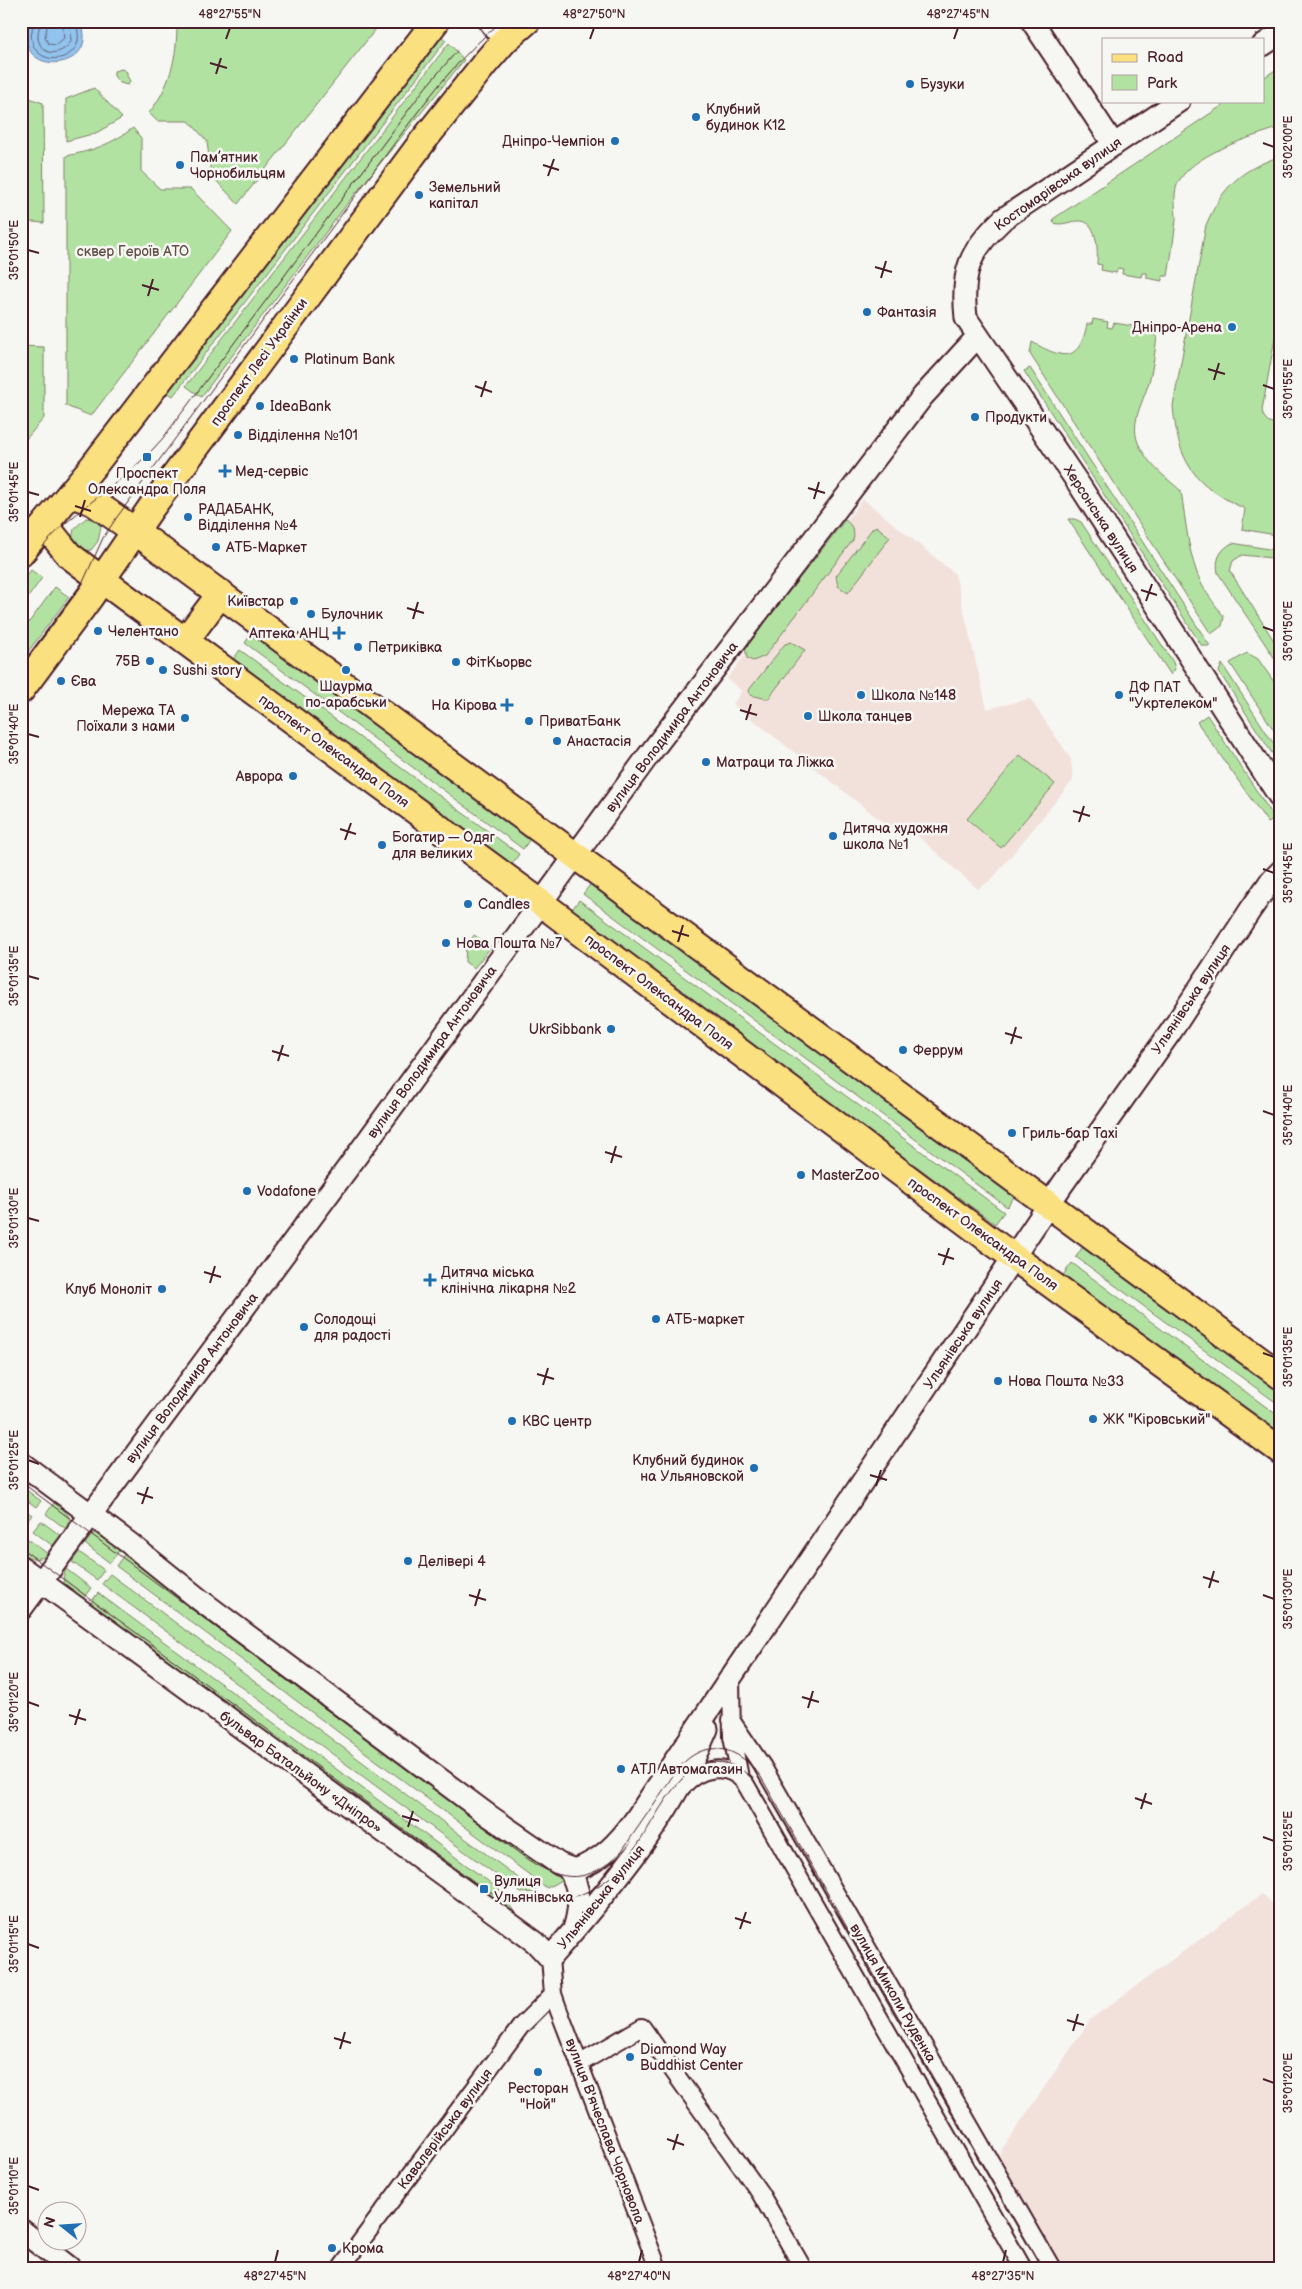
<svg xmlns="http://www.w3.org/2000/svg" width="1302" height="2289" font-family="'Balsamiq Sans',sans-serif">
<rect width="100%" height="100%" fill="#f6f6f2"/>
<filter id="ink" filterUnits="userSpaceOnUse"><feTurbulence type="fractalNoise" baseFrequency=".02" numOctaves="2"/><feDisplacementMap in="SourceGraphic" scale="10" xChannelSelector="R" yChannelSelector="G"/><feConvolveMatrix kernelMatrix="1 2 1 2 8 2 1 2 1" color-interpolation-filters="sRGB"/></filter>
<g filter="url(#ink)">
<path fill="#f2e0db" d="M 863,499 L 955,574 L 987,709 L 1030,699 L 1071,759 L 1073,780 L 993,878 L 978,889 L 905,825 L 894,828 L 884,823 L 733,704 L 742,691 L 727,679 Z
M 1262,1894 L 1281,1911 L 1281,2268 L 1058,2268 L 999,2154 L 1091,2019 Z"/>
<path fill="#b2e2a1" stroke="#7e8066" d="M 201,21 L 382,21 L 238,204 L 211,175 L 207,141 L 189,121 L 157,121 L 149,113 C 170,87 177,57 177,25 Z
M 441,36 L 446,40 L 173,396 L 167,392 Z
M 449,43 L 464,60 L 347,204 L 201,397 L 186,386 Z
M 1280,67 L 1281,127 C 1251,137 1190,154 1177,185 C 1173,196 1176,209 1176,220 C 1174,238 1171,258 1168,276 L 1163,276 L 1162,281 L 1147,278 L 1147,273 L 1142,273 L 1141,277 L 1122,274 L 1123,269 L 1118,268 L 1116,273 L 1101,270 L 1102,265 L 1097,264 C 1098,251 1098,219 1078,221 C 1070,221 1062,226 1054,223 L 1053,219 L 1229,101 L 1263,101 L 1263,78 Z
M 122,69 L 127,72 L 127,76 L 130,81 L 128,85 L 120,83 L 114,76 L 114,71 Z
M 94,88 L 122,118 L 96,133 L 66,141 L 66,99 Z
M 21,95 L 43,103 L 44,223 L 21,221 Z
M 133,128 L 141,138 L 141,171 L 160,189 L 191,189 L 232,231 L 91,416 L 66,406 L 66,156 C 92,151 112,144 133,128 Z
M 1281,156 L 1281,305 L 1262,410 C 1264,422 1270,423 1281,425 L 1281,536 L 1242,529 L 1245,509 C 1194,485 1178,463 1173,406 L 1206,225 C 1223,186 1240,170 1281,156 Z
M 1093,319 L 1108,322 L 1107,327 L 1112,328 L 1114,323 L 1133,326 L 1132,331 L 1137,332 L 1138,327 L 1153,330 L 1153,335 L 1157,336 C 1155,352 1153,367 1149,382 C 1142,406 1126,427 1143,452 C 1152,468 1168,479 1181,491 C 1186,522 1188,556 1202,585 C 1208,596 1217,607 1224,617 L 1222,626 L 1211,634 L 1030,354 L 1032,342 C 1061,358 1079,365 1087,324 L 1092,324 Z
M 21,346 L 44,347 L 44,418 L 21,445 Z
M 1030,368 L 1210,646 L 1202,646 L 1024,371 Z
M 86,518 L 96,520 L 101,527 L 98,541 L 91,550 C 81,551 78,547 72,539 L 74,529 Z
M 1068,519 L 1075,519 L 1081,522 L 1173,662 L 1175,669 L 1171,675 Z
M 845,520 C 851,524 856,532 853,540 L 765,656 L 753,661 L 747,658 L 745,648 Z
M 876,526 L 890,537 L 848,593 L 838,586 L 836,576 L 872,529 Z
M 1232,543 L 1281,551 L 1281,559 L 1242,555 L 1233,561 L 1230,571 L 1281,652 L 1281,668 L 1218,573 C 1215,559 1220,550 1232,543 Z
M 31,570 L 42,578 L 21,607 L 21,583 Z
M 55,587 L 69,597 L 21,661 L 21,633 Z
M 253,631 L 530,839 L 523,849 L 245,643 Z
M 791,642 L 805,650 L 768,699 L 750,695 L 749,690 L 785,644 Z
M 240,650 L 519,854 L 511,866 L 231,662 Z
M 1247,653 L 1258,659 L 1281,692 L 1281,741 L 1230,663 Z
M 1222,664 L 1281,755 L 1281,767 L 1219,672 Z
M 1207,715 L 1275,819 L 1268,823 L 1197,722 Z
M 1020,755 L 1055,784 L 1001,848 L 967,819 Z
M 592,882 L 1016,1194 L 1007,1207 L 583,894 Z
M 579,900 L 1004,1212 L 995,1224 L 570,912 Z
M 474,935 L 491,947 L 474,968 L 465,962 L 466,947 Z
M 1084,1245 L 1281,1388 L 1281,1406 L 1076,1257 Z
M 1072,1263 L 1281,1418 L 1281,1437 L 1063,1275 Z
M 21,1486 L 41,1501 L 36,1507 L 21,1496 Z
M 56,1500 L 70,1518 L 66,1529 L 46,1514 Z
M 21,1507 L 32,1515 L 25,1524 L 21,1522 Z
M 41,1521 L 61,1536 L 53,1546 L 33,1531 Z
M 97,1532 L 121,1548 L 110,1563 L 85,1544 L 94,1533 Z
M 28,1539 L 48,1554 C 39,1561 31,1559 21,1553 L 21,1548 Z
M 79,1552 L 104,1570 L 97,1580 L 72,1562 Z
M 126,1552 L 563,1879 L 547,1888 L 116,1566 Z
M 66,1569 L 91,1588 L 81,1601 C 71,1593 58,1584 66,1569 Z
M 110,1574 L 537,1892 L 521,1893 L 102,1584 Z
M 98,1593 L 500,1890 L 524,1927 L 88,1606 Z"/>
<path fill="#90c3ed" stroke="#74819f" d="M 30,21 L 80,21 C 105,73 7,80 30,21 Z"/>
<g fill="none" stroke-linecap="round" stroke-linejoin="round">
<path stroke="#666179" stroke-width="1" d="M 34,21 C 33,28 30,34 32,41 C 37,65 72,64 78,41 C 79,34 77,28 76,21
M 40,21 C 40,29 36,34 39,42 C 45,59 65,53 71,41 L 70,21
M 48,21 L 45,38 L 49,44 L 56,45 L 64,38 L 62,21"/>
<g stroke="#4a1f2b" stroke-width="20">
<path id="minor" d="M 731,1679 L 732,1737 L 740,1777
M 731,1720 L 763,1767 L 1052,2268
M 682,1787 C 699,1768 727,1761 745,1783 L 1023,2268
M 550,1958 L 553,1994 L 559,2011 L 658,2268
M 579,2064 L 642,2027 L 760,2193 L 803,2268
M 341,2268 L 521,2026 L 553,1994"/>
</g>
<g stroke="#4a1f2b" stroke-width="25">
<path id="tertiary" d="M 1032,21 L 1114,145
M 1263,45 L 1281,33
M 1179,101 L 1003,219 C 969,251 961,272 966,318 L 1080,486 L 1281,799
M 21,1463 L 129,1543 L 200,1600 L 488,1815 L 559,1864 L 575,1870 C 602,1860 618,1843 635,1820 L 1062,1185 L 1172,1030 L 1251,909 L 1270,882 L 1281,871
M 21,1567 L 535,1942 L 550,1958 C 613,1885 670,1820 707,1729
M 21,1609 L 347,1169 L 648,756 L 923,396 L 978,336
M 568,1868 C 581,1889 581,1906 574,1929
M 21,2230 L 70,2268"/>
</g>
<g stroke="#4a1f2b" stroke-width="28">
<path id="secondary" d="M 491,21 L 505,40"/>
</g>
<g stroke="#4a1f2b" stroke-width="30">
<path id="primary" d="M 71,494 L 93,502 L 135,531 L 1281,1376
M 45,525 L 69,555 L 90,571 L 541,903 L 990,1240 L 1281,1451
M 21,553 L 94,465 L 436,21
M 185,641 L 221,593
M 21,690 L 90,597 L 151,508 L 423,141 L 486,62 L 505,40 L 527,21"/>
</g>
<use href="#minor" stroke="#f6f6f2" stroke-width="16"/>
<use href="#tertiary" stroke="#f6f6f2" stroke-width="21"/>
<use href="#secondary" stroke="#f6f6f2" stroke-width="24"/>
<use href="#primary" stroke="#fbe080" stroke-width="26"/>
<path stroke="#4a1f2b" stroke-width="1" d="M 21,574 C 35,555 50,537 67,522 C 101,493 134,472 163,438 L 425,88 L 457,51
M 21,665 L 84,580 L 103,538 L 117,517 L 408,125 C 436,87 465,52 502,21
M 21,1482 L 527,1859 C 563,1883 589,1884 621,1852 C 634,1833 647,1814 660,1795 C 669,1782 677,1767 689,1758 C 715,1738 744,1753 761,1777 L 1042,2268
M 21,1548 L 484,1889 C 521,1907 569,1907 604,1882 C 641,1856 654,1805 687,1774 C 708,1755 736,1760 754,1781 L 1033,2268"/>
</g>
</g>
<path fill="none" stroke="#4a1f2b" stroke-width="2" d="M 226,39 L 230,28M 590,39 L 594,28M 954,39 L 958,28M 210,63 L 227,68M 216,74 L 221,58M 1263,143 L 1274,147M 543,165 L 559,170M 548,176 L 554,159M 28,250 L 39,253M 875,267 L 892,272M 881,278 L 886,261M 142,285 L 159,290M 148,296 L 153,279M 1208,369 L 1225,374M 1214,380 L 1219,363M 1263,385 L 1274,389M 475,386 L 492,392M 481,397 L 486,381M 808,488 L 825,493M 28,492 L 39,495M 814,499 L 819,482M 75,506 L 91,511M 80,517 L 85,500M 1141,590 L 1157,595M 1146,601 L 1152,584M 407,608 L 424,613M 413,619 L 418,602M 1263,627 L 1274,631M 740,710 L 757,715M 746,720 L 751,704M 28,734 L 39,737M 1073,811 L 1090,816M 1079,822 L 1084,806M 340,829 L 356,834M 345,840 L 351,823M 1263,869 L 1274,873M 672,931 L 689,936M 678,942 L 683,925M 28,976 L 39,979M 1005,1033 L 1022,1038M 1011,1044 L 1016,1027M 272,1051 L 289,1056M 278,1061 L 283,1045M 1263,1111 L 1274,1115M 605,1152 L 622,1157M 611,1163 L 616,1146M 28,1218 L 39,1221M 938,1254 L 954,1259M 943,1265 L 949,1248M 204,1272 L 221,1277M 210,1283 L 215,1266M 1263,1353 L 1274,1357M 537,1374 L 554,1379M 543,1385 L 548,1368M 28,1460 L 39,1464M 870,1475 L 887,1480M 876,1486 L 881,1470M 137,1493 L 153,1498M 142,1504 L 148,1487M 1203,1577 L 1219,1582M 1209,1588 L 1214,1571M 469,1595 L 486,1600M 1263,1595 L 1274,1599M 475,1606 L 480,1589M 802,1697 L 819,1702M 28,1702 L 39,1706M 808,1708 L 813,1691M 69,1715 L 86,1720M 75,1725 L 80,1709M 1135,1798 L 1152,1804M 1141,1809 L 1146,1793M 402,1816 L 419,1821M 408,1827 L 413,1811M 1263,1837 L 1274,1841M 735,1918 L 751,1923M 740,1929 L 746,1912M 28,1944 L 39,1948M 1067,2020 L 1084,2025M 1073,2031 L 1078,2014M 334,2038 L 351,2043M 340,2049 L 345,2032M 1263,2079 L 1274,2083M 667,2139 L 684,2145M 673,2150 L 678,2134M 28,2186 L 39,2190M 275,2262 L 278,2250M 639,2262 L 642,2250M 1003,2262 L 1006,2250"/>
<g fill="#1f6fb2" stroke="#f6f6f2" stroke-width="2">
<circle cx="910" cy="84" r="5"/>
<circle cx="696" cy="117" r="5"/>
<circle cx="615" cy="141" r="5"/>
<circle cx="180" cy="165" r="5"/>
<circle cx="419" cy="195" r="5"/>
<circle cx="867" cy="312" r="5"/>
<circle cx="1232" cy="327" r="5"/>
<circle cx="294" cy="359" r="5"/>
<circle cx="260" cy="406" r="5"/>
<circle cx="975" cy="417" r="5"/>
<circle cx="238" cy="435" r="5"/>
<rect x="142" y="452" width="10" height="10" rx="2.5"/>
<path d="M222.5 463.5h5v5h5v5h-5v5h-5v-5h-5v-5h5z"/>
<circle cx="188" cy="517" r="5"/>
<circle cx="216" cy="547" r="5"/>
<circle cx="294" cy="601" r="5"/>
<circle cx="311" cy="614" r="5"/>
<circle cx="98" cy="631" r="5"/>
<path d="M336.5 625.5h5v5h5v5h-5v5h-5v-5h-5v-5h5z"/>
<circle cx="358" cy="647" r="5"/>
<circle cx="150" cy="661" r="5"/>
<circle cx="456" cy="662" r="5"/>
<circle cx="163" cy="670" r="5"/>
<circle cx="346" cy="670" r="5"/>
<circle cx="61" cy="681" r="5"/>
<circle cx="861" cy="695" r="5"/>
<circle cx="1119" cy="695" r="5"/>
<path d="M504.5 697.5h5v5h5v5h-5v5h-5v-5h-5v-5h5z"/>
<circle cx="808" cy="716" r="5"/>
<circle cx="185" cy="718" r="5"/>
<circle cx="529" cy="721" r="5"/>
<circle cx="557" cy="741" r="5"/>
<circle cx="706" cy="762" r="5"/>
<circle cx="293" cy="776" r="5"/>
<circle cx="833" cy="836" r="5"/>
<circle cx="382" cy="845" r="5"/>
<circle cx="468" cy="904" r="5"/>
<circle cx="446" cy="943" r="5"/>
<circle cx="611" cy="1029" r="5"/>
<circle cx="903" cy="1050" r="5"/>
<circle cx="1012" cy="1133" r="5"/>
<circle cx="801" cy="1175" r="5"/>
<circle cx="247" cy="1191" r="5"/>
<path d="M427.5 1272.5h5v5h5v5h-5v5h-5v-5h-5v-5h5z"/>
<circle cx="162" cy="1289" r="5"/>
<circle cx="656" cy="1319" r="5"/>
<circle cx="304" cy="1327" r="5"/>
<circle cx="998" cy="1381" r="5"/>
<circle cx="1093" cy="1419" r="5"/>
<circle cx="512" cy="1421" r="5"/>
<circle cx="754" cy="1468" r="5"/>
<circle cx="408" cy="1561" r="5"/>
<circle cx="621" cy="1769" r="5"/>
<rect x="479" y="1884" width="10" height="10" rx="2.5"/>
<circle cx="630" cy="2057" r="5"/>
<circle cx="538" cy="2072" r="5"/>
<circle cx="332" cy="2248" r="5"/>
</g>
<g text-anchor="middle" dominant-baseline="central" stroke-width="5" stroke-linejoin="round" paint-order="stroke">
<g font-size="14" fill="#4a1f2b" stroke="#f6f6f2" text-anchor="start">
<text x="920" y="84">Бузуки</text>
<text x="706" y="109">Клубний<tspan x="706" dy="16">будинок К12</tspan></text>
<text x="605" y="141" text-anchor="end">Дніпро-Чемпіон</text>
<text x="190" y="157">Пам’ятник<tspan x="190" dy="16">Чорнобильцям</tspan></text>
<text x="429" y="187">Земельний<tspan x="429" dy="16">капітал</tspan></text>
<text x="877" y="312">Фантазія</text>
<text x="1222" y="327" text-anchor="end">Дніпро-Арена</text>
<text x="304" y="359">Platinum Bank</text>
<text x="270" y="406">IdeaBank</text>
<text x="985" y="417">Продукти</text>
<text x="248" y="435">Відділення №101</text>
<text x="235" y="471">Мед-сервіс</text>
<text x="147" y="473" text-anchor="middle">Проспект<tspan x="147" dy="16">Олександра Поля</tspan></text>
<text x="198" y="509">РАДАБАНК,<tspan x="198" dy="16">Відділення №4</tspan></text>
<text x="226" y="547">АТБ-Маркет</text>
<text x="284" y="601" text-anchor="end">Київстар</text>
<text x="321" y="614">Булочник</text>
<text x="108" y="631">Челентано</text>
<text x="329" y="633" text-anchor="end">Аптека АНЦ</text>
<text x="368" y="647">Петриківка</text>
<text x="140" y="661" text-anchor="end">75B</text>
<text x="466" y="662">ФiтКьорвс</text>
<text x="173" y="670">Sushi story</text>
<text x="71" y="681">Єва</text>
<text x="346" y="686" text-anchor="middle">Шаурма<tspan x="346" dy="16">по-арабськи</tspan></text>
<text x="1129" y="687">ДФ ПАТ<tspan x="1129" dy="16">"Укртелеком"</tspan></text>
<text x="871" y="695">Школа №148</text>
<text x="497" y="705" text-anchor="end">На Кірова</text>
<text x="175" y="710" text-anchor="end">Мережа ТА<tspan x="175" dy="16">Поїхали з нами</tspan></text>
<text x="818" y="716">Школа танцев</text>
<text x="539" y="721">ПриватБанк</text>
<text x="567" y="741">Анастасія</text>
<text x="716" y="762">Матраци та Ліжка</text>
<text x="283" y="776" text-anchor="end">Аврора</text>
<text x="843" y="828">Дитяча художня<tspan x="843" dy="16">школа №1</tspan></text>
<text x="392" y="837">Богатир — Одяг<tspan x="392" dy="16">для великих</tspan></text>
<text x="478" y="904">Candles</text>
<text x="456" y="943">Нова Пошта №7</text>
<text x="601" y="1029" text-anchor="end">UkrSibbank</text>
<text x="913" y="1050">Феррум</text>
<text x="1022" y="1133">Гриль-бар Taxi</text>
<text x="811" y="1175">MasterZoo</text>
<text x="257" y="1191">Vodafone</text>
<text x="441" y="1272">Дитяча міська<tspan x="441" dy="16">клінічна лікарня №2</tspan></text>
<text x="152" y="1289" text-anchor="end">Клуб Моноліт</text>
<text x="314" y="1319">Солодощі<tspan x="314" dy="16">для радості</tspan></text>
<text x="666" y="1319">АТБ-маркет</text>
<text x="1008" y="1381">Нова Пошта №33</text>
<text x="1103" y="1419">ЖК "Кіровський"</text>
<text x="522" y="1421">КВС центр</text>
<text x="744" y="1460" text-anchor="end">Клубний будинок<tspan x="744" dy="16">на Ульяновской</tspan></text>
<text x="418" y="1561">Делівері 4</text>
<text x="631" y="1769">АТЛ Автомагазин</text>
<text x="494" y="1881">Вулиця<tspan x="494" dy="16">Ульянівська</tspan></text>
<text x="640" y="2049">Diamond Way<tspan x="640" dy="16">Buddhist Center</tspan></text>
<text x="538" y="2088" text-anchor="middle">Ресторан<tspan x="538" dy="16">"Ной"</tspan></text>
<text x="342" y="2248">Крома</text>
</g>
<g font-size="14" fill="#4a1f2b" stroke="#f6f6f2">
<text transform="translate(1058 184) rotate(-35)">Костомарівська вулиця</text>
<text transform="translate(259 362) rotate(-54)">проспект Лесі Українки</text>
<text transform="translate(1101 519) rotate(57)">Херсонська вулиця</text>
<text transform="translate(672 727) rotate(-53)">вулиця Володимира Антоновича</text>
<text transform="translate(334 751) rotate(36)">проспект Олександра Поля</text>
<text transform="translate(659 992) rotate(37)">проспект Олександра Поля</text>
<text transform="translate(1191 999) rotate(-56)">Ульянівська вулиця</text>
<text transform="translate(432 1052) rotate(-54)">вулиця Володимира Антоновича</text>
<text transform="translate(983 1234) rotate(36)">проспект Олександра Поля</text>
<text transform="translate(963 1334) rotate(-56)">Ульянівська вулиця</text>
<text transform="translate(192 1378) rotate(-53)">вулиця Володимира Антоновича</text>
<text transform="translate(301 1772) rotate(36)">бульвар Батальйону «Дніпро»</text>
<text transform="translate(601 1897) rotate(-51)">Ульянівська вулиця</text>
<text transform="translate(893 1993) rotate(60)">вулиця Миколи Руденка</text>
<text transform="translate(445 2129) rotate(-53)">Кавалерійська вулиця</text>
<text transform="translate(605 2131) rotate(69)">вулиця В'ячеслава Чорновола</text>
</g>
<g font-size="14" fill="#645048" stroke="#f6f6f2">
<text x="133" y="251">сквер Героїв АТО</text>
</g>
</g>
<rect width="1302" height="2289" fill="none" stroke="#f6f6f2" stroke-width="55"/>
<rect x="1102" y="38" width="162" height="65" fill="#f6f6f2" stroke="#b1a0a2"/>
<rect x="1112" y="54" width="25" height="8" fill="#fbe080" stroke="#b1a0a2"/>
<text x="1147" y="62" font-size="15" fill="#4a1f2b">Road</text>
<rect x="1112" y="75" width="25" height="15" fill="#b2e2a1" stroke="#b1a0a2"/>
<text x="1147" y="88" font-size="15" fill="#4a1f2b">Park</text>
<g transform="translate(62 2226) rotate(287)"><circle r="24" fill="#f6f6f2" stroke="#b1a0a2"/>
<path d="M0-4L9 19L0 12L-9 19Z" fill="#1f6fb2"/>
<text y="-8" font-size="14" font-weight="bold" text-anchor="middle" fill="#4a1f2b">N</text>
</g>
<rect x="28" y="28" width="1246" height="2234" fill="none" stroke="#4a1f2b" stroke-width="2"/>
<g font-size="12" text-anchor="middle" fill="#4a1f2b">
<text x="230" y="18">48°27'55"N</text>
<text x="594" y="18">48°27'50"N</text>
<text x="958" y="18">48°27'45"N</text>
<text transform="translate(1288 147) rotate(-90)" y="4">35°02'00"E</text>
<text transform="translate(14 250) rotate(-90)" y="4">35°01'50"E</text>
<text transform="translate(1288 389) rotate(-90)" y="4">35°01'55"E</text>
<text transform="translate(14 492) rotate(-90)" y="4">35°01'45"E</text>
<text transform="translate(1288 631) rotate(-90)" y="4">35°01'50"E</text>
<text transform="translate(14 734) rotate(-90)" y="4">35°01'40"E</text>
<text transform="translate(1288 873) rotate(-90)" y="4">35°01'45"E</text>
<text transform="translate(14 976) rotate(-90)" y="4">35°01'35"E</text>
<text transform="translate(1288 1115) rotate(-90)" y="4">35°01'40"E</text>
<text transform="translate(14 1218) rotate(-90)" y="4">35°01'30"E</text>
<text transform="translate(1288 1357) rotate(-90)" y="4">35°01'35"E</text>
<text transform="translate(14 1460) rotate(-90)" y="4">35°01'25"E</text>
<text transform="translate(1288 1599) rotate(-90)" y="4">35°01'30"E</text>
<text transform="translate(14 1702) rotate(-90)" y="4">35°01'20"E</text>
<text transform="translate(1288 1841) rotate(-90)" y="4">35°01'25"E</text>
<text transform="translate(14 1944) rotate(-90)" y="4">35°01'15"E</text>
<text transform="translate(1288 2083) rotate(-90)" y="4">35°01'20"E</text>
<text transform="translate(14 2186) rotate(-90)" y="4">35°01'10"E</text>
<text x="275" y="2280">48°27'45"N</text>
<text x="639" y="2280">48°27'40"N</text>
<text x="1003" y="2280">48°27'35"N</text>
</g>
</svg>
